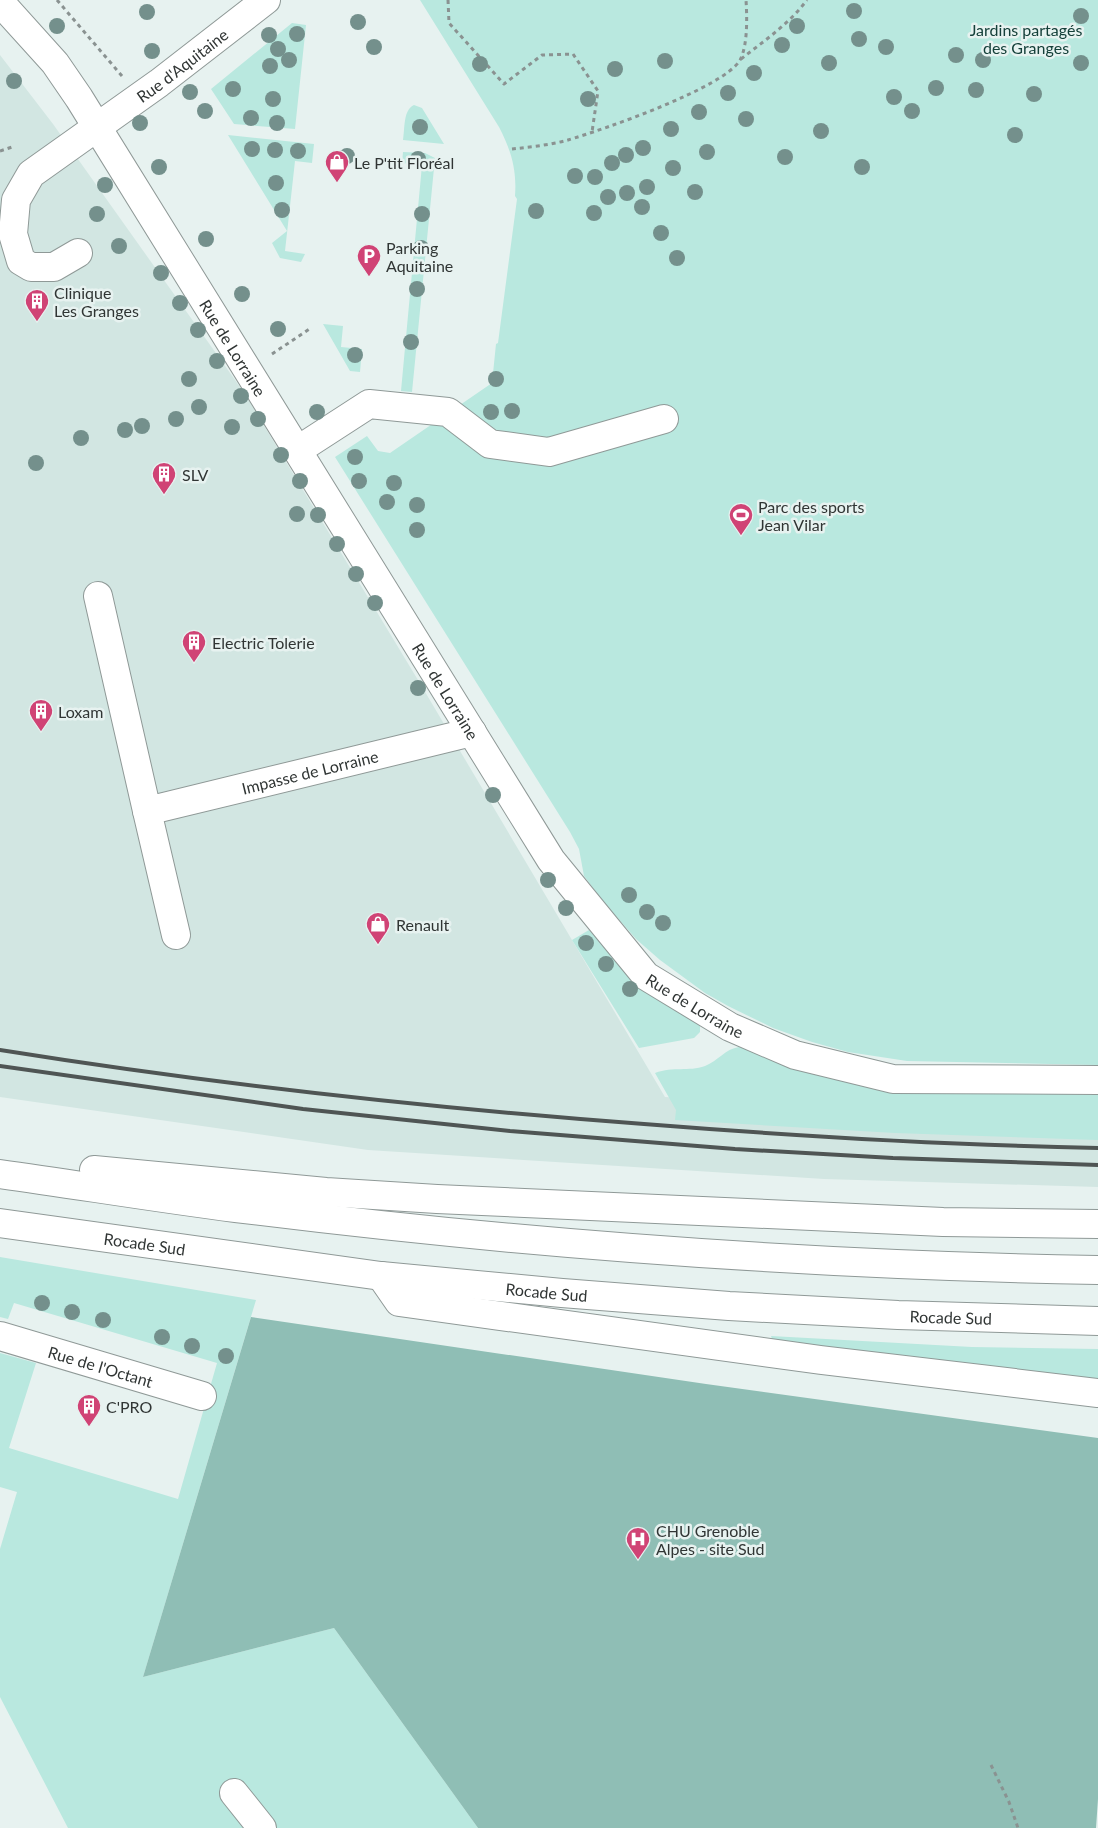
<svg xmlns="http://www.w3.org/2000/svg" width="1098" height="1828" font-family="Lato,sans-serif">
<rect width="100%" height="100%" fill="#e7f2f0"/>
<path fill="#d2e6e2" d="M 0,55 L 53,124 L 245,394 L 418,680 L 665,1097 L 948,1114 L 1098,1116 L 1098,1187 L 824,1179 L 368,1150 L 0,1097 Z"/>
<path fill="#b9e8df" d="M 420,0 L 1098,0 L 1098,1065 L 907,1061 L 848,1052 L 812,1042 L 773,1028 L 728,1006 L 705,993 L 660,960 L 636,939 L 602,900 L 584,876 L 579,849 L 570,832 L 335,457 L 367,436 L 378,451 L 390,453 L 492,383 L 496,344 L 498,343 L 517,199 L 515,196 C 517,170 511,150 499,127 Z
M 292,23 L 306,25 L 295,129 L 234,124 L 211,89 Z
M 414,105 L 422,108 L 444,144 L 403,140 C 405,128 403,110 414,105 Z
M 228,135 L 314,144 L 312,163 L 295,161 L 285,251 L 305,254 L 301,262 L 280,258 L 272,243 L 287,231 Z
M 403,152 L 425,153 L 435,158 L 412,392 L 401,391 L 422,165 L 402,163 Z
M 323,324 L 343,326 L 341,347 L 362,349 L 360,372 L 350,371 Z
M 589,930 L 618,961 L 700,1024 L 700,1032 L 694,1038 L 639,1048 L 572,940 Z
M 739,1047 L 927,1090 L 1098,1095 L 1098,1140 L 895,1133 L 675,1120 L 676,1110 L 655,1073 C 674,1066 688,1072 705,1066 C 718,1061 725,1049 739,1047 Z
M 0,1257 L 256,1300 L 143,1677 L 334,1628 L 478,1828 L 68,1828 L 0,1697 L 0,1549 L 17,1492 L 0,1487 L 0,1353 L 36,1363 L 9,1448 L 178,1499 L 217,1363 L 14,1303 L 8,1319 L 0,1317 Z
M 771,1336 L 972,1347 L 1098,1349 L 1098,1381 L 773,1342 Z"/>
<path fill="#8fbeb5" d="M 251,1317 L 706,1384 L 1098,1438 L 1098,1799 L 1096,1828 L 478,1828 L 334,1628 L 143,1677 Z"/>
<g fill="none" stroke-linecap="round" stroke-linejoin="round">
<g stroke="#8f9997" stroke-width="30">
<g id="minor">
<path id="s1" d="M 0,2 L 55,63 L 79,98 L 551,860 L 646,976 L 730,1027 L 795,1055 L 893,1079 L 1098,1080"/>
<path id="s2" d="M 78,253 L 54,267 L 31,267 L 21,261 L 13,234 L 16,200 L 31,174 L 159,83 L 266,0"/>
<path d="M 298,450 L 369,404 L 448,412 L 490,444 L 549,452 L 664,419"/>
<path id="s3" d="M 98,596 L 147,811 L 472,732"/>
<path d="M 147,811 L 176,935"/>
<path id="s4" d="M 0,1336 L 202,1396"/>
<path d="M 234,1793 L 262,1828"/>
</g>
</g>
<g stroke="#8f9997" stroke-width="30">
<g id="highway">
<path d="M 94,1170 L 326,1192 L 437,1199 L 943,1222 L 1098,1224"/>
<path d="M 0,1174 C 79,1185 157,1198 236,1208 C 522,1244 810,1265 1098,1270"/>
<path id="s5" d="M 0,1223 L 381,1276 L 562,1293 L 729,1306 L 898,1315 L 1098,1321"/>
<path d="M 381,1276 L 399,1302 L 821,1360 L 1098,1393"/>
</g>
</g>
<path stroke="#8a9291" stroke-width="3" stroke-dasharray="4 4" stroke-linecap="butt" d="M 57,0 L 122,76
M 448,0 L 449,23 L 504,84 L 542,55 L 573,54 L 598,91 L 592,132
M 741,59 C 764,41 789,24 807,0
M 512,149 C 530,147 550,145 568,140 C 602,130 724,88 740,60 C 748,45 747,16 746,0
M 0,151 L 15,146
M 272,354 L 311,328
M 991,1765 L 1009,1802 L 1018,1828"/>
<use href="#minor" stroke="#fff" stroke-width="28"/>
<use href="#highway" stroke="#fff" stroke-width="28"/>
<path stroke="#4f5554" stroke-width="4" d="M 0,1050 C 213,1084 429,1108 644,1124 C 795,1136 946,1145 1098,1148
M 0,1066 L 303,1109 L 510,1131 L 735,1149 L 893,1158 L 1098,1165"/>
</g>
<g fill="#74908c">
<circle cx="854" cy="11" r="8"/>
<circle cx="147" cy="12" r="8"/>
<circle cx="1081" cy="16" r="8"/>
<circle cx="358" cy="22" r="8"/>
<circle cx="57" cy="26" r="8"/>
<circle cx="797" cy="26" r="8"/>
<circle cx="297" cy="34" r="8"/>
<circle cx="269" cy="35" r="8"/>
<circle cx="859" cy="39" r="8"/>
<circle cx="782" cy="45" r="8"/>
<circle cx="374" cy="47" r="8"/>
<circle cx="886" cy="47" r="8"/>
<circle cx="278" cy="49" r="8"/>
<circle cx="152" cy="51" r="8"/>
<circle cx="956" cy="55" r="8"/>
<circle cx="289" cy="60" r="8"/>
<circle cx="983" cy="60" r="8"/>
<circle cx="665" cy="61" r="8"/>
<circle cx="829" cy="63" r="8"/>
<circle cx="1081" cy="63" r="8"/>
<circle cx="480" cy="64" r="8"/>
<circle cx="270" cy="66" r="8"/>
<circle cx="615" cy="69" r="8"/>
<circle cx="754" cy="73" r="8"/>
<circle cx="14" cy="81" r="8"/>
<circle cx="936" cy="88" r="8"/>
<circle cx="233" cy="89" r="8"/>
<circle cx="976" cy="90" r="8"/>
<circle cx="190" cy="92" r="8"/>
<circle cx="728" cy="93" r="8"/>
<circle cx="1034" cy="94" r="8"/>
<circle cx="894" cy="97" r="8"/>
<circle cx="273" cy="99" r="8"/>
<circle cx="588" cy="99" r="8"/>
<circle cx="205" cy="111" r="8"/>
<circle cx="912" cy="111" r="8"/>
<circle cx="699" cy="112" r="8"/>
<circle cx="251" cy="118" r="8"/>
<circle cx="746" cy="119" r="8"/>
<circle cx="140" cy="123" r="8"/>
<circle cx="277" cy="123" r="8"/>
<circle cx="420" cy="127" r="8"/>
<circle cx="671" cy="129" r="8"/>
<circle cx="821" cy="131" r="8"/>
<circle cx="1015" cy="135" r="8"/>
<circle cx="643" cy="148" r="8"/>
<circle cx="252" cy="149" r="8"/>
<circle cx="275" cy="150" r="8"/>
<circle cx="298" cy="151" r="8"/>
<circle cx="707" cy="152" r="8"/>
<circle cx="626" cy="155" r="8"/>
<circle cx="347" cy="156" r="8"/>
<circle cx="785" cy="157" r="8"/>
<circle cx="418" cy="159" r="8"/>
<circle cx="612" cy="163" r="8"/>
<circle cx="159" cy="167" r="8"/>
<circle cx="862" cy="167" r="8"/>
<circle cx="673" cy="168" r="8"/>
<circle cx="575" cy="176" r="8"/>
<circle cx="595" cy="177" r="8"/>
<circle cx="276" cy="183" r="8"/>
<circle cx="105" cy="185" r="8"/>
<circle cx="647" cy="187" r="8"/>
<circle cx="695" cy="192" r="8"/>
<circle cx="627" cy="193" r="8"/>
<circle cx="608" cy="197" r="8"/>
<circle cx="642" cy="207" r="8"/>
<circle cx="282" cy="210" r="8"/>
<circle cx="536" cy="211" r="8"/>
<circle cx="594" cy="213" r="8"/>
<circle cx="97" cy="214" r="8"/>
<circle cx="422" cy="214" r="8"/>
<circle cx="661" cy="233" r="8"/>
<circle cx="206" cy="239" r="8"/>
<circle cx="119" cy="246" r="8"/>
<circle cx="421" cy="248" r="8"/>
<circle cx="677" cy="258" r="8"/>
<circle cx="161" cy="273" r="8"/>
<circle cx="417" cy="289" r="8"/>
<circle cx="242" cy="294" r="8"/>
<circle cx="180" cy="303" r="8"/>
<circle cx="278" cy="329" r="8"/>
<circle cx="198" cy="330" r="8"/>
<circle cx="411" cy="342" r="8"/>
<circle cx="355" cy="355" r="8"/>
<circle cx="217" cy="361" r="8"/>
<circle cx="189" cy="379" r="8"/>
<circle cx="496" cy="379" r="8"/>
<circle cx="241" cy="396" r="8"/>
<circle cx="199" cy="407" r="8"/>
<circle cx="512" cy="411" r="8"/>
<circle cx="317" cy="412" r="8"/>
<circle cx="491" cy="412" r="8"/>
<circle cx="176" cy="419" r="8"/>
<circle cx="258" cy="419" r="8"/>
<circle cx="142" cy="426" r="8"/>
<circle cx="232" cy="427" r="8"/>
<circle cx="125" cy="430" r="8"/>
<circle cx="81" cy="438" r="8"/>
<circle cx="281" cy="455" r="8"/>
<circle cx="355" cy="457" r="8"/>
<circle cx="36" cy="463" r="8"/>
<circle cx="300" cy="481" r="8"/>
<circle cx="359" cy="481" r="8"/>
<circle cx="394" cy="483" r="8"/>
<circle cx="387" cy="502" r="8"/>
<circle cx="417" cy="505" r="8"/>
<circle cx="297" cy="514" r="8"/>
<circle cx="318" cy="515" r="8"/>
<circle cx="417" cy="530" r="8"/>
<circle cx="337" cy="544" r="8"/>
<circle cx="356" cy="574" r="8"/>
<circle cx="375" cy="603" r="8"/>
<circle cx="418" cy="688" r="8"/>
<circle cx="493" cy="795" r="8"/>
<circle cx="548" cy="880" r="8"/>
<circle cx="629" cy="895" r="8"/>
<circle cx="566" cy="908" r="8"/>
<circle cx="647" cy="912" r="8"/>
<circle cx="663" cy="923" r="8"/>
<circle cx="586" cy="943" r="8"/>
<circle cx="606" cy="964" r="8"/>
<circle cx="630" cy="989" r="8"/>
<circle cx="42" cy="1303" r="8"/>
<circle cx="72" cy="1312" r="8"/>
<circle cx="103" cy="1320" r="8"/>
<circle cx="162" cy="1337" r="8"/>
<circle cx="192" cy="1346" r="8"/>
<circle cx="226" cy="1356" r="8"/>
</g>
<defs>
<g id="shop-pin" transform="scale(1.25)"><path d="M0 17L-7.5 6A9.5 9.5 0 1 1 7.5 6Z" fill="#d04375" stroke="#e7f2f0"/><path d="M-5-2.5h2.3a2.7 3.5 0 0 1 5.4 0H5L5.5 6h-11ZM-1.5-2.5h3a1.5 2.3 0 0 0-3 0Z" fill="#fff"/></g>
<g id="parking-pin" transform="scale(1.25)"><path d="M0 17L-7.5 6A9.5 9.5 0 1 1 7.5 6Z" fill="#d04375" stroke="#e7f2f0"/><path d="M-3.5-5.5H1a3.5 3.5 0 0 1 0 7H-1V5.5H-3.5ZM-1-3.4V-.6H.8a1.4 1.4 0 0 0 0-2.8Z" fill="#fff"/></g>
<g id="building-pin" transform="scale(1.25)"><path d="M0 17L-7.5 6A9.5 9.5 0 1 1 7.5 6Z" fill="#d04375" stroke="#e7f2f0"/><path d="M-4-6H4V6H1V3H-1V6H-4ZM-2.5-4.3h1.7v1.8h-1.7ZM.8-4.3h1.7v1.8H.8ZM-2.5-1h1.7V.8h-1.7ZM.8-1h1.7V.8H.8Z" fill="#fff"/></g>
<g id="stadium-pin" transform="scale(1.25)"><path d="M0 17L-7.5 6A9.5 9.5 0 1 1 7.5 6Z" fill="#d04375" stroke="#e7f2f0"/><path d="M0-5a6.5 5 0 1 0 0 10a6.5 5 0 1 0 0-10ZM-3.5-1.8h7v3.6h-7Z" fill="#fff"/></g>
<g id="hospital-pin" transform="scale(1.25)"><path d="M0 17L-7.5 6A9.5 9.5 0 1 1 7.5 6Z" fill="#d04375" stroke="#e7f2f0"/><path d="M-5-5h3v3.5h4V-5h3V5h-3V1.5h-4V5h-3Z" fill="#fff"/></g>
</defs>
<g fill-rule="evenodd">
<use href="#shop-pin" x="337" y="162"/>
<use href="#parking-pin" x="369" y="256"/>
<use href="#building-pin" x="37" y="301"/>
<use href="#building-pin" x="164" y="474"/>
<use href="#stadium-pin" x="741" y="515"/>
<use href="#building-pin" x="194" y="642"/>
<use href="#building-pin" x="41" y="711"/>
<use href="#shop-pin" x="378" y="924"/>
<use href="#building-pin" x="89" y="1406"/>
<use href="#hospital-pin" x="638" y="1539"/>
</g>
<g text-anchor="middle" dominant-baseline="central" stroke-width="5" stroke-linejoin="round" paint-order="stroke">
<g font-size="16" fill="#15403a" stroke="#e7f2f0">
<text x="1026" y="29">Jardins partagés<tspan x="1026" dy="18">des Granges</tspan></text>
</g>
<g font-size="16" fill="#303534" stroke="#e7f2f0">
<text stroke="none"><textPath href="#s2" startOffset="341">Rue d'Aquitaine</textPath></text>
<text stroke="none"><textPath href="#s1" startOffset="418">Rue de Lorraine</textPath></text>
<text stroke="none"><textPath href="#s1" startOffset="822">Rue de Lorraine</textPath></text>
<text stroke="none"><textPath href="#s3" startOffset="388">Impasse de Lorraine</textPath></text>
<text stroke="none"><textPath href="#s1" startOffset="1228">Rue de Lorraine</textPath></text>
<text stroke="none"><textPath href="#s5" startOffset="146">Rocade Sud</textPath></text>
<text stroke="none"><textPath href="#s5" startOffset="551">Rocade Sud</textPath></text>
<text stroke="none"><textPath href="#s5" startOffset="956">Rocade Sud</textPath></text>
<text stroke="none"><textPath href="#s4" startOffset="105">Rue de l'Octant</textPath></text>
</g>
<g font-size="16" fill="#303534" stroke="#e7f2f0" text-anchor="start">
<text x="354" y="162">Le P'tit Floréal</text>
<text x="386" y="247">Parking<tspan x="386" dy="18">Aquitaine</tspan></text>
<text x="54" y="292">Clinique<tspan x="54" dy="18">Les Granges</tspan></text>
<text x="182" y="474">SLV</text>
<text x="758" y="506">Parc des sports<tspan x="758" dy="18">Jean Vilar</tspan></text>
<text x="212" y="642">Electric Tolerie</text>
<text x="58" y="711">Loxam</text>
<text x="396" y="924">Renault</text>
<text x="106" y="1406">C'PRO</text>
<text x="656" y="1530">CHU Grenoble<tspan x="656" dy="18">Alpes - site Sud</tspan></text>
</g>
</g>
</svg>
